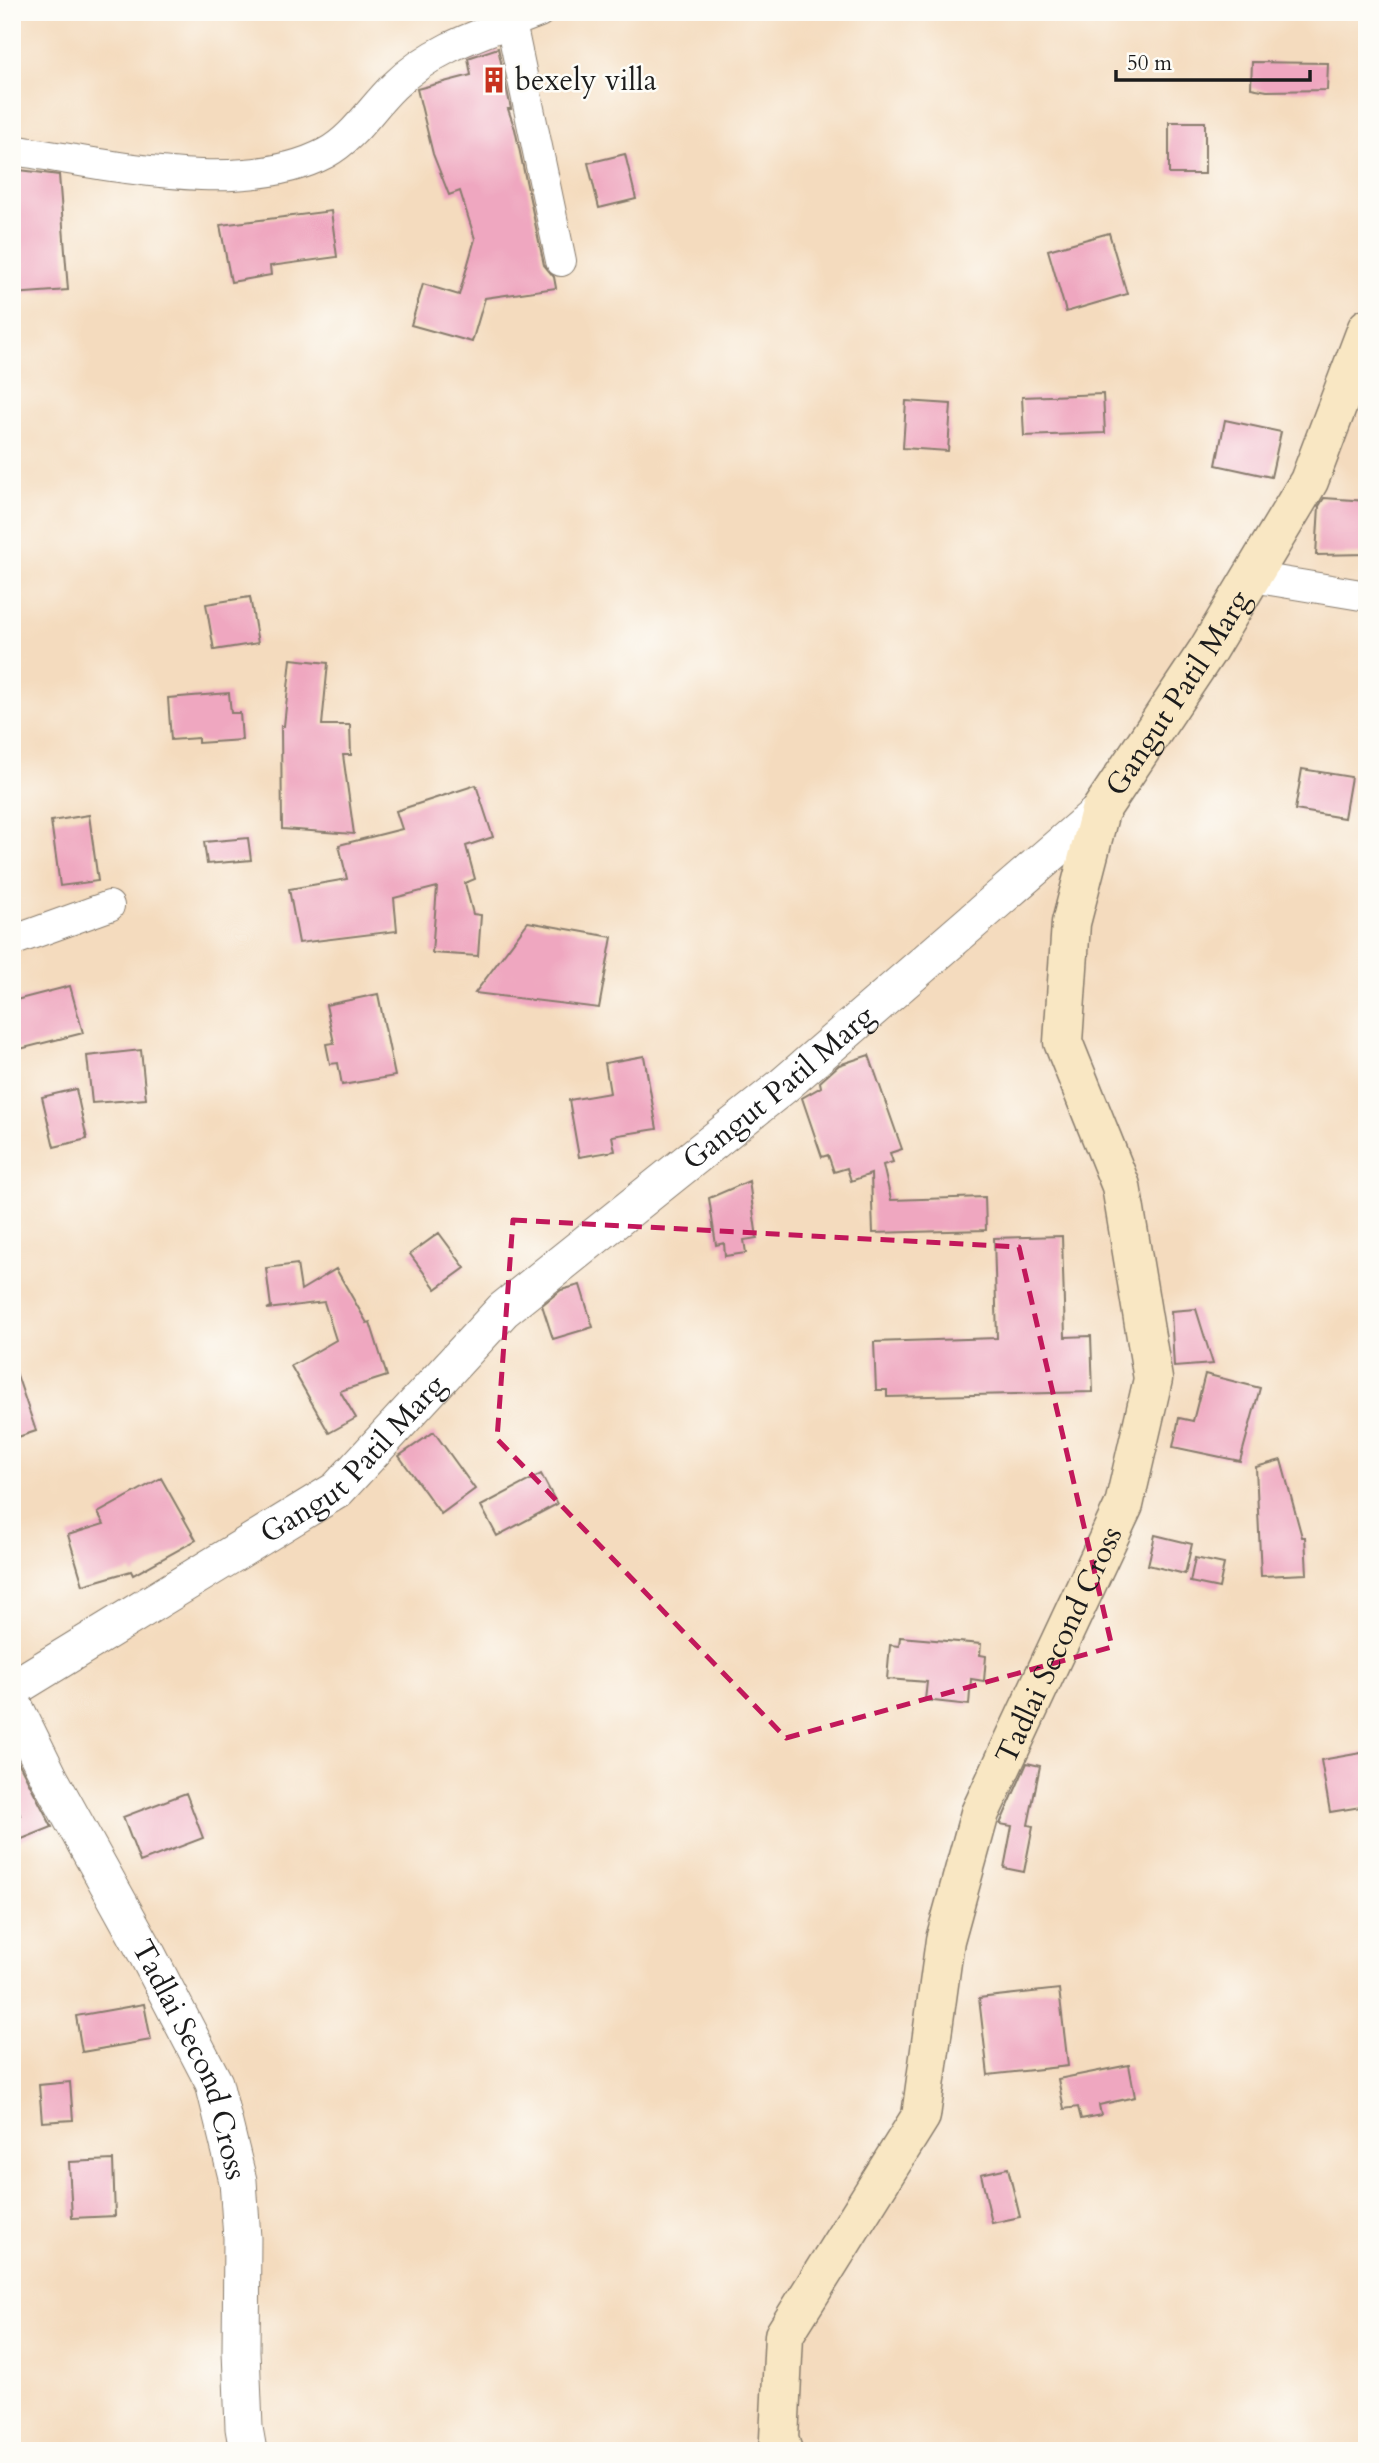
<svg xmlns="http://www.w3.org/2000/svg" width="1379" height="2463" font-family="Cardo,serif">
<rect width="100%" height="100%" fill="#fdfcf7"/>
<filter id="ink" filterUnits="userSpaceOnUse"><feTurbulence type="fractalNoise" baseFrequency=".0143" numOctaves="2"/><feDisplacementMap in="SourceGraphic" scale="14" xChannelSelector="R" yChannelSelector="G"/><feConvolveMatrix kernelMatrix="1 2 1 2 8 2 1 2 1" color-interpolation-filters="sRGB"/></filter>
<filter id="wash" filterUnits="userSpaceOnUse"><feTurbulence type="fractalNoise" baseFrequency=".00686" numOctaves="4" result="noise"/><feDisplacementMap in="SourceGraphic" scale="28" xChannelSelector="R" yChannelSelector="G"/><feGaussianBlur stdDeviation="1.57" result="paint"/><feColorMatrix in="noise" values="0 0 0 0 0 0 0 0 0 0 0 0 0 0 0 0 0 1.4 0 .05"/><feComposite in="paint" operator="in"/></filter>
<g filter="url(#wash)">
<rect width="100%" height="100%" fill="#f4dbbe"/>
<g id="blocks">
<path fill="#efa7c0" d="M 498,48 L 511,109 L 508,109 L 515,129 L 544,265 L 554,277 L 556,288 L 485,298 L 472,342 L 411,325 L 423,284 L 459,295 L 475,239 L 460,191 L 449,195 L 433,154 L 417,89 L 471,75 L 468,58 Z
M 1252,62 L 1328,63 L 1327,90 L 1267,91 L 1251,88 Z
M 1169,122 L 1205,122 L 1205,174 L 1169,174 Z
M 625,154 L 636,199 L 599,208 L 588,163 Z
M 12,169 L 59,175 L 68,290 L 12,294 Z
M 331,211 L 337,257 L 270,266 L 271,275 L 231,282 L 220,225 Z
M 1109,233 L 1127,294 L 1066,312 L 1048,250 Z
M 1103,394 L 1105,433 L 1024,436 L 1022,397 Z
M 906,401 L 951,404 L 948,451 L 903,448 Z
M 1225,420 L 1281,432 L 1271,477 L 1216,465 Z
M 1324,498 L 1367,501 L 1367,554 L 1316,555 L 1319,506 Z
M 250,597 L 258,643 L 214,650 L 206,604 Z
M 291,659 L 328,663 L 322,725 L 350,725 L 351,755 L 343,755 L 354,834 L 282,829 L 281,726 L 284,726 Z
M 229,693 L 231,713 L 240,713 L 242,740 L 198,743 L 198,738 L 171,740 L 168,698 Z
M 1302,769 L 1351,777 L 1344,818 L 1295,810 Z
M 476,785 L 493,837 L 466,846 L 475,879 L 465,883 L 473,914 L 481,915 L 478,956 L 432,953 L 437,887 L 394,898 L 397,931 L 299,943 L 289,889 L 347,879 L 339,845 L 402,829 L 396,811 Z
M 89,815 L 98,881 L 60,886 L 51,821 Z
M 248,838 L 251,860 L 207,864 L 204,842 Z
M 528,922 L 612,937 L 599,1008 L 475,993 Z
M 70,986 L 83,1033 L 12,1051 L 12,1001 Z
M 378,994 L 395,1076 L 342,1085 L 338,1063 L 330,1064 L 326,1044 L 334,1043 L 326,1005 Z
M 141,1050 L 146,1099 L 92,1103 L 87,1056 Z
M 869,1055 L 902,1149 L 890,1153 L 893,1162 L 883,1165 L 891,1200 L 985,1197 L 986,1230 L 873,1233 L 871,1174 L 851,1181 L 847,1168 L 834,1172 L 828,1155 L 822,1157 L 802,1098 L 821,1087 L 820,1082 L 839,1065 Z
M 644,1056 L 657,1129 L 612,1136 L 615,1151 L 579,1157 L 569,1100 L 610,1093 L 605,1063 Z
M 76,1089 L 87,1139 L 54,1147 L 42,1097 Z
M 749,1181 L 757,1238 L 744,1240 L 746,1253 L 725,1256 L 724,1243 L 716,1245 L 709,1198 Z
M 439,1233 L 465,1268 L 436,1289 L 410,1254 Z
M 1062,1236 L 1065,1337 L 1091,1336 L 1093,1392 L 887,1397 L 887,1390 L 876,1390 L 874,1342 L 997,1338 L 994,1238 Z
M 297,1264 L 301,1290 L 336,1269 L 367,1323 L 370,1322 L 387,1376 L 340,1391 L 356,1418 L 329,1433 L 291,1366 L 336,1340 L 324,1302 L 267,1309 L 271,1307 L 266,1268 Z
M 580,1285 L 593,1327 L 553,1339 L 542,1305 L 561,1290 Z
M 1196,1309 L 1213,1364 L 1174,1367 L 1171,1311 Z
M 16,1372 L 36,1431 L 12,1439 L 12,1373 Z
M 1205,1374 L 1260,1388 L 1240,1461 L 1173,1447 L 1179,1418 L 1193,1421 Z
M 434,1432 L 475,1489 L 441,1514 L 399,1456 Z
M 1281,1460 L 1302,1537 L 1305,1537 L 1307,1574 L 1261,1576 L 1256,1467 Z
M 541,1474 L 557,1504 L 497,1536 L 481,1506 Z
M 161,1478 L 196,1540 L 133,1575 L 131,1571 L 83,1585 L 68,1535 L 104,1524 L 98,1513 Z
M 1155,1535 L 1192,1544 L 1185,1574 L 1148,1565 Z
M 1195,1558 L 1224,1564 L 1219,1588 L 1190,1582 Z
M 900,1637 L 981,1644 L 980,1655 L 986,1656 L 984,1681 L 971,1679 L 969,1705 L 925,1700 L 927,1682 L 887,1679 L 890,1645 L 899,1646 Z
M 12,1750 L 52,1827 L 12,1843 L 12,1816 L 20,1815 L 12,1795 Z
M 1367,1752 L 1367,1806 L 1330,1812 L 1321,1760 Z
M 1027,1763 L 1040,1766 L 1028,1825 L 1033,1826 L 1024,1872 L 1004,1868 L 1012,1826 L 1000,1824 Z
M 186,1793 L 203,1838 L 140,1862 L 123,1817 Z
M 1059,1989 L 1068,2066 L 988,2075 L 979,1998 Z
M 144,2004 L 151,2040 L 82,2052 L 76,2016 Z
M 1129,2065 L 1135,2097 L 1099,2105 L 1101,2115 L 1081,2119 L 1078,2107 L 1064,2109 L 1058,2079 Z
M 70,2082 L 73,2120 L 42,2122 L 39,2085 Z
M 113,2160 L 115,2216 L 72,2218 L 69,2162 Z
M 1008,2168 L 1020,2217 L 992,2223 L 981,2174 Z"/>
</g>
</g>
<g filter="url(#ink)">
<use href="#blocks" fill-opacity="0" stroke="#887c6d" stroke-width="2"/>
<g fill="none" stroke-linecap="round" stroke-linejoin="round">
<g stroke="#887c6d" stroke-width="32">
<path id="minor" d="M 511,23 L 561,261
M 12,150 C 105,163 241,198 326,153 C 354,138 371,108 394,86 C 436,45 485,33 539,12
M 1252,577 L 1367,596
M 12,941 L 109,906"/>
</g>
<g stroke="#887c6d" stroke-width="39">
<g id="tertiary">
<path id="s1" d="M 12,1689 L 337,1490 L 503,1310 L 783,1086 L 1100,811"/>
<path id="s2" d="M 12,1702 L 50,1779 L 147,1954 L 214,2083 L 238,2181 L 242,2238 L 241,2351 L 244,2428 L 248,2451"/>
</g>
</g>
<g stroke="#887c6d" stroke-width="41">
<g id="secondary">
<path id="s3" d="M 783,2451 L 779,2439 L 784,2335 L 921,2116 L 945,1940 L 980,1813 L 1124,1505 L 1153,1379 L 1121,1186 L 1063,1042 L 1071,923 L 1100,811 L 1207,651 L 1309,481 L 1367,328"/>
</g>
</g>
<use href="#minor" stroke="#fff" stroke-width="30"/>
<use href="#tertiary" stroke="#fff" stroke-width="37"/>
<use href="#secondary" stroke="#f9e7c3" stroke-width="38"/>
</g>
</g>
<path fill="none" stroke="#c2185b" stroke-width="5" stroke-dasharray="14 9" stroke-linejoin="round" d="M 513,1220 L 1019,1247 L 1112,1647 L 786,1738 L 497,1439 Z"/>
<defs>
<g id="building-bare" transform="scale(2.1)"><path d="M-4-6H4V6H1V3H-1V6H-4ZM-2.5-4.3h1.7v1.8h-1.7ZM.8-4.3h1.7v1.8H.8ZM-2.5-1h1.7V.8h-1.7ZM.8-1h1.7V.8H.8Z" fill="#c8321e" stroke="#fdfcf7" stroke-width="2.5" paint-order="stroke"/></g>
</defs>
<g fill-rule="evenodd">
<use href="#building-bare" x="494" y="80"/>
</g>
<g text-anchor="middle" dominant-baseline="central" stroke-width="5" stroke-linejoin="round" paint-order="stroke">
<g font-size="30" fill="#1c1c1c" stroke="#fdfcf7" text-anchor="start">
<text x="515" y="80">bexely villa</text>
</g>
<g font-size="30" fill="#1c1c1c" stroke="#fdfcf7">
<text stroke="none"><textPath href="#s3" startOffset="1881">Gangut Patil Marg</textPath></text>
<text stroke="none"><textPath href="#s1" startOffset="980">Gangut Patil Marg</textPath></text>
<text stroke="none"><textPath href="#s1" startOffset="413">Gangut Patil Marg</textPath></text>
<text stroke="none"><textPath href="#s3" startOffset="870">Tadlai Second Cross</textPath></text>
<text stroke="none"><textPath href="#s2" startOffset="401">Tadlai Second Cross</textPath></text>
</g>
</g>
<rect width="1379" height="2463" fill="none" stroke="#fdfcf7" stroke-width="42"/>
<path d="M1116 70v10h194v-10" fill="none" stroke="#1c1c1c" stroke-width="3.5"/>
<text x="1127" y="70" font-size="21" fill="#1c1c1c" stroke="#fdfcf7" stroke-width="5" paint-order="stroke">50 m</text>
</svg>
